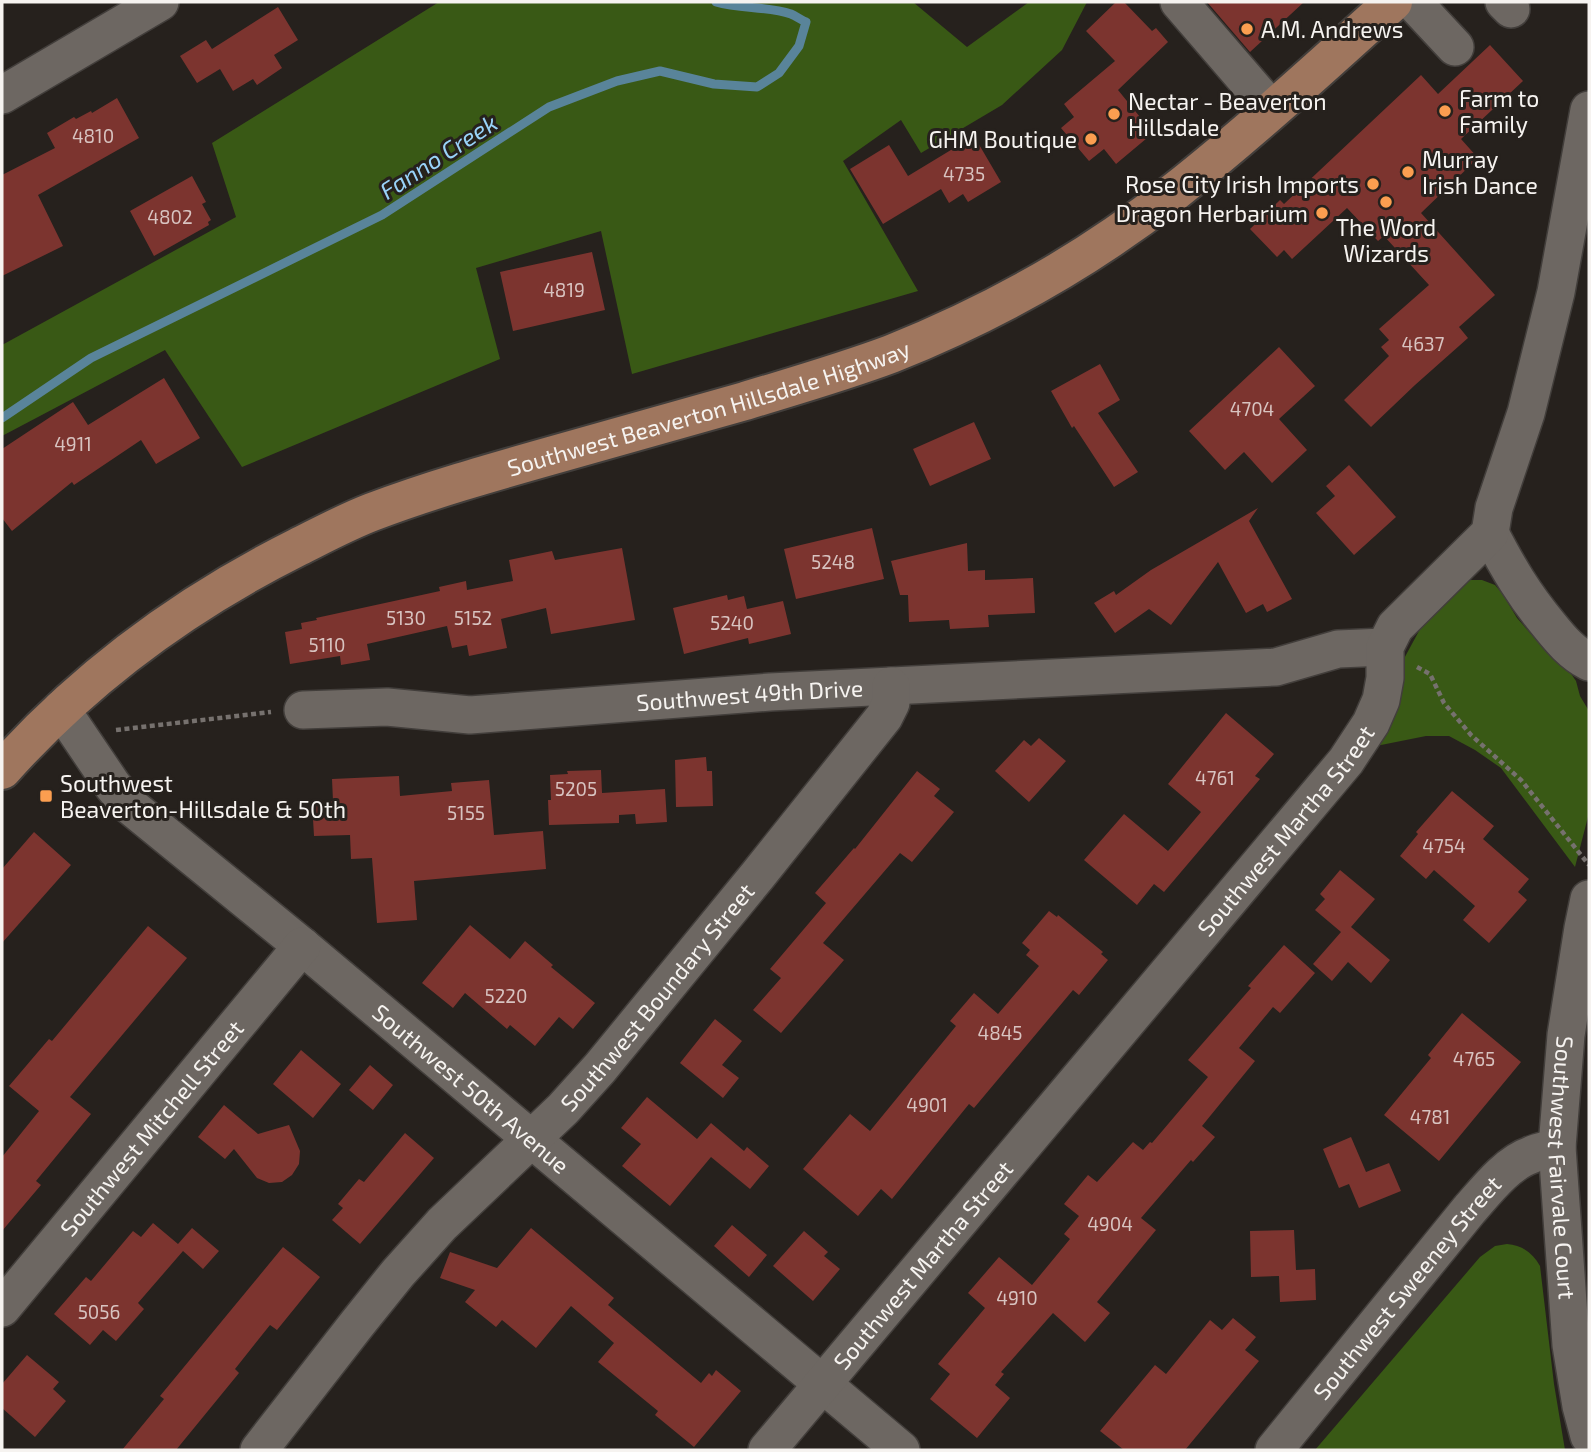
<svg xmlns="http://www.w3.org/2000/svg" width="1591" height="1452" font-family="'Exo 2',sans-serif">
<rect width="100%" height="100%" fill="#26211d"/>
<path fill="#395915" d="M 439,2 L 913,2 L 967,47 L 1029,2 L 1087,2 L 1062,50 L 1002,105 L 921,153 L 901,120 L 843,161 L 918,291 L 632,374 L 601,231 L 476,268 L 500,359 L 242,467 L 165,350 L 2,436 L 2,345 L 236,217 L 212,143 Z
M 1466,580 L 1482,580 L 1495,585 L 1502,593 L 1517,618 L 1539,643 L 1567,668 L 1576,681 L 1580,696 L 1589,711 L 1589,813 L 1575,867 L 1501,768 L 1475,750 L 1449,736 L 1426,736 L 1376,746 L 1400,666 L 1426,618 Z
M 1507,1244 C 1522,1245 1533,1253 1540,1266 L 1554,1384 L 1565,1450 L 1315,1450 L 1480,1257 L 1495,1246 Z"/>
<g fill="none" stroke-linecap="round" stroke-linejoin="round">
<path stroke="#59849a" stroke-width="9" d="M 2,418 L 91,358 L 382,215 L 549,107 L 617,81 L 660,71 L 714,84 L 757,87 L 779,73 L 799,46 L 806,22 C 801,20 796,16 791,14 C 767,6 740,9 716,2"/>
</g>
<path fill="#7c342f" d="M 1116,2 L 1124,2 L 1152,31 L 1156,28 L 1168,42 L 1118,90 L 1153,133 L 1116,164 L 1104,149 L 1089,161 L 1061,128 L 1074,117 L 1064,104 L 1115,61 L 1086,31 Z
M 1207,2 L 1304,2 L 1250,52 Z
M 278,7 L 298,40 L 274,55 L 282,68 L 257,85 L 253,79 L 233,91 L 220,69 L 197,83 L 180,56 L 206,40 L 212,49 Z
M 1490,45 L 1523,81 L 1461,139 L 1478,158 L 1421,213 L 1495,295 L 1459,327 L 1468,338 L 1415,385 L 1371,427 L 1344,400 L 1389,356 L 1381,347 L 1389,340 L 1379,329 L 1429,285 L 1384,236 L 1378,241 L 1347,208 L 1292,259 L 1284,250 L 1277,257 L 1250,229 L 1280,200 L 1284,204 L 1421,75 L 1438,94 Z
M 117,98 L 139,138 L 38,195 L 63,246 L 2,276 L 2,175 L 55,148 L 47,133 L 74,117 L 76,119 L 91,111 L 92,113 Z
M 974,136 L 1001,182 L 968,202 L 963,194 L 949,203 L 941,189 L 883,224 L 850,169 L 889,145 L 908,176 Z
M 192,176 L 206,202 L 202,204 L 211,220 L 208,222 L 209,225 L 154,256 L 130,211 Z
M 592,252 L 605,310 L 513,331 L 500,272 Z
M 1279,347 L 1315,386 L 1279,419 L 1307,450 L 1272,483 L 1244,452 L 1225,470 L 1189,431 Z
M 1100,364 L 1120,400 L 1098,413 L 1138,472 L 1114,487 L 1074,426 L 1072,428 L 1051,391 Z
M 164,378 L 200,438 L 156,464 L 141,440 L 74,485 L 72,482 L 12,531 L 2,518 L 2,449 L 73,402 L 88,425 Z
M 974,422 L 991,459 L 930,486 L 913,449 Z
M 1349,465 L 1396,517 L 1354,555 L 1316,513 L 1335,496 L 1326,486 Z
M 1258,508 L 1249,521 L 1292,599 L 1267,612 L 1263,604 L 1246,613 L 1218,562 L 1171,625 L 1149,609 L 1115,633 L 1094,603 L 1114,591 L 1116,595 L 1151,570 Z
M 872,528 L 884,579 L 796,599 L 784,549 Z
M 967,543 L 968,571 L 985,570 L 985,580 L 1033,578 L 1035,613 L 988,615 L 989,627 L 950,629 L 949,620 L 909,622 L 908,595 L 900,595 L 891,561 Z
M 622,548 L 635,620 L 551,634 L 546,608 L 501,619 L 507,648 L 469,656 L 467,645 L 452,648 L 447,626 L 367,644 L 370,660 L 341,665 L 340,656 L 290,664 L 285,632 L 302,629 L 301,623 L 317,620 L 316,618 L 440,591 L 439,587 L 466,581 L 467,590 L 513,581 L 509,560 L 552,551 L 555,560 Z
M 727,595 L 728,600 L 744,596 L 747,609 L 783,601 L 791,634 L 749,644 L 748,638 L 684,654 L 673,608 Z
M 1226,713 L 1274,754 L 1255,776 L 1260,779 L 1164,892 L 1154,884 L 1137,905 L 1084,860 L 1124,814 L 1168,851 L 1201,812 L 1168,784 Z
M 1039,738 L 1066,761 L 1029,802 L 995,771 L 1024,740 L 1031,746 Z
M 706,757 L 707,771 L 712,771 L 713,806 L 676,807 L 675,760 Z
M 601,770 L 602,793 L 665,789 L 667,822 L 636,824 L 635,814 L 619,815 L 619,823 L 549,825 L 548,800 L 551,800 L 550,775 L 568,774 L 567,771 Z
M 917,771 L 940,789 L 934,796 L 954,812 L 912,862 L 900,853 L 823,943 L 844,960 L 781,1033 L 753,1010 L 781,978 L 770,969 L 826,903 L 815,893 L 854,848 L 855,849 Z
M 399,776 L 400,796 L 452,791 L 451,783 L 489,780 L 494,835 L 543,831 L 546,869 L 414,881 L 417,920 L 377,923 L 372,858 L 351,859 L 350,835 L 314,836 L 312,802 L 333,801 L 332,779 Z
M 1452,791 L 1494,826 L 1483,839 L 1529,879 L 1518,892 L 1527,900 L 1489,943 L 1463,920 L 1475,906 L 1434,870 L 1426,879 L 1400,856 L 1418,834 L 1416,832 Z
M 34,832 L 71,865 L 2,943 L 2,869 Z
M 1340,870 L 1375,899 L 1351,927 L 1390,960 L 1371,983 L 1348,962 L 1332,981 L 1313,964 L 1341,932 L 1315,910 L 1325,899 L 1320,894 Z
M 1049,911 L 1057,917 L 1058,915 L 1103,952 L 1101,954 L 1108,960 L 1079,995 L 1073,990 L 974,1108 L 969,1104 L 892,1199 L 881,1189 L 858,1216 L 803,1169 L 850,1114 L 870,1131 L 956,1026 L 950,1021 L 974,993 L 998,1014 L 1039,966 L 1026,955 L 1030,950 L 1022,943 Z
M 470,925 L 510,959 L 525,941 L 553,965 L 551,967 L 595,1003 L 573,1029 L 559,1017 L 535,1046 L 510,1025 L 507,1029 L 465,993 L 453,1008 L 422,983 Z
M 148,926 L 187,958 L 70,1097 L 91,1114 L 36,1181 L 41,1185 L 2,1231 L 2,1157 L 39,1111 L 9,1086 L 49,1039 L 52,1041 Z
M 1284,945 L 1315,973 L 1280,1013 L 1273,1007 L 1239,1048 L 1255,1061 L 1202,1126 L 1215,1137 L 1193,1162 L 1191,1160 L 1141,1218 L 1156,1230 L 1097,1302 L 1110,1313 L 1085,1342 L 1053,1313 L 1001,1372 L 1004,1374 L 995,1385 L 1010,1398 L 977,1438 L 930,1399 L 950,1374 L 938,1364 L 985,1308 L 968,1293 L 999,1257 L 1032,1285 L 1070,1239 L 1064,1234 L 1079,1216 L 1064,1204 L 1088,1175 L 1097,1182 L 1133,1142 L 1143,1150 L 1150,1142 L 1152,1143 L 1208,1077 L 1188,1060 L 1251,988 L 1248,986 Z
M 1462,1013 L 1521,1062 L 1439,1161 L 1384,1115 L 1431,1058 L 1428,1055 Z
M 715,1019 L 742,1041 L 722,1065 L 739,1078 L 723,1098 L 680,1063 Z
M 301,1050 L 341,1084 L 313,1118 L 273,1084 Z
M 370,1065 L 393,1085 L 373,1110 L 349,1090 Z
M 647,1097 L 697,1139 L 711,1123 L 744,1151 L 747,1147 L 769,1166 L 750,1189 L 711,1157 L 670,1206 L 622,1166 L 641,1144 L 621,1128 Z
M 224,1105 L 258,1134 L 289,1125 L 300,1151 L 299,1164 L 292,1175 L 282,1182 L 269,1183 L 257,1178 L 234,1149 L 225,1159 L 198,1137 Z
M 405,1133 L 434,1158 L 360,1244 L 332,1220 L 343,1208 L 338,1204 L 359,1179 L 364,1182 Z
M 1351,1137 L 1366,1172 L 1389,1163 L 1401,1191 L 1359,1208 L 1349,1184 L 1339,1188 L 1323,1149 Z
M 153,1223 L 178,1244 L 192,1228 L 219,1251 L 203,1269 L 183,1251 L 138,1303 L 144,1309 L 116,1341 L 103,1330 L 90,1345 L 54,1314 L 86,1277 L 91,1281 L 133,1231 L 141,1237 Z
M 732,1225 L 767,1255 L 749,1277 L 714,1246 Z
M 531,1228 L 614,1298 L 608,1305 L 701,1383 L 709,1373 L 712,1376 L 716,1370 L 741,1391 L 694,1447 L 655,1415 L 658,1411 L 598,1362 L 614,1343 L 571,1306 L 536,1348 L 502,1320 L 496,1327 L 465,1302 L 475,1290 L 440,1278 L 450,1252 L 497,1268 Z
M 1294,1230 L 1296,1270 L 1315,1269 L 1316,1300 L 1280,1302 L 1279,1276 L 1251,1277 L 1250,1231 Z
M 804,1231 L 828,1252 L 824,1256 L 840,1269 L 813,1301 L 773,1266 Z
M 283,1247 L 320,1277 L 277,1330 L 270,1325 L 235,1369 L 239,1373 L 176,1450 L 122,1450 L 164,1399 L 160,1396 Z
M 1233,1318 L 1256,1337 L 1245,1350 L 1259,1361 L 1185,1450 L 1124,1450 L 1100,1431 L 1155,1365 L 1166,1374 L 1210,1320 L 1222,1330 Z
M 27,1355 L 59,1382 L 53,1389 L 66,1401 L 35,1437 L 2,1408 L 2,1384 Z"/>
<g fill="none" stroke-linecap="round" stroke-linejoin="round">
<g stroke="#423e3b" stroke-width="40">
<g id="minor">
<path d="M 1179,2 L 1272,110"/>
<path d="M 1413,2 L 1455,47"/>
<path d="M 1504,2 L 1511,9"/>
<path d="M 2,95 L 160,2"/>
<path d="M 1490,533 C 1508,568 1524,595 1549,625 C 1561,640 1572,653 1589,662"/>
<path id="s1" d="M 61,709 L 113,786 L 129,805 L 302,946 L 901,1450"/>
<path id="s2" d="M 303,710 L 387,707 L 470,715 L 770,692 L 1276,667 L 1338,649 L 1385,647"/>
<path id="s3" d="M 1589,899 L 1583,928 L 1566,1035 L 1557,1147 L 1571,1345 L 1581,1406 L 1589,1436"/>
<path id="s4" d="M 2,1308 L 302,946"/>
<path id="s5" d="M 259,1450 L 357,1324 L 398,1273 L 442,1224 L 563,1109 L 600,1068 L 758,875 L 884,717 L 891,703 L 891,686"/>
<path id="s6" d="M 767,1450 L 1346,761 L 1371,723 L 1381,700 L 1385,678 L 1385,647 L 1395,627 L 1490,533 L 1494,508 L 1526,413 L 1556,292 L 1589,110"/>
<path id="s7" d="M 1274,1450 L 1469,1210 C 1485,1192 1507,1163 1531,1155 C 1539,1151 1549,1150 1557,1147"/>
</g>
</g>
<g stroke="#423e3b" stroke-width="42">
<g id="major">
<path id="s8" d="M 2,770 C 86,676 186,603 298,547 C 322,535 346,522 372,512 C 430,490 490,473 550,456 C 615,438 680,419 745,401 C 794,386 843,372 891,354 C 991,314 1088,260 1173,193 C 1249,133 1321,67 1393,2"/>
</g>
</g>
<path stroke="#76716e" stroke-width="4.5" stroke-dasharray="5 3.5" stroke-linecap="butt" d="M 1417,667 L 1430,674 L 1444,703 L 1471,735 L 1521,780 L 1589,865
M 116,730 L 271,712
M 43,793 L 46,796"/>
<use href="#minor" stroke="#6d6762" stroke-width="37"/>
<use href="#major" stroke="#9f765e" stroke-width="38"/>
</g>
<g fill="#fb9e50" stroke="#26211d" stroke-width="2.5">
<circle cx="1247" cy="29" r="7"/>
<circle cx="1445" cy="111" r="7"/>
<circle cx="1114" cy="114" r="7"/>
<circle cx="1091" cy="139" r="7"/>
<circle cx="1408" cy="172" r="7"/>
<circle cx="1373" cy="184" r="7"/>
<circle cx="1386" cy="202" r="7"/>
<circle cx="1322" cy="213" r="7"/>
<rect x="39" y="789" width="14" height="14" rx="3.5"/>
</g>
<g text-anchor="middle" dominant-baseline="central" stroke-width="6" stroke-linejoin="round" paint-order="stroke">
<g font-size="19" fill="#d8c3c0">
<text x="93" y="135">4810</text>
<text x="964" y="173">4735</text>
<text x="170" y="216">4802</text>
<text x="564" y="289">4819</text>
<text x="1423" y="343">4637</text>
<text x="1252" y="408">4704</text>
<text x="73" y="443">4911</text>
<text x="833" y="561">5248</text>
<text x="406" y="617">5130</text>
<text x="473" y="617">5152</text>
<text x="732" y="622">5240</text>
<text x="327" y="644">5110</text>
<text x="1215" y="777">4761</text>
<text x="576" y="788">5205</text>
<text x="466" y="812">5155</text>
<text x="1444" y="845">4754</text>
<text x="506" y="995">5220</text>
<text x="1000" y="1032">4845</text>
<text x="1474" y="1058">4765</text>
<text x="927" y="1104">4901</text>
<text x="1430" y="1116">4781</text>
<text x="1110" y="1223">4904</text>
<text x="1017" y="1297">4910</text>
<text x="99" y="1311">5056</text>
</g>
<g font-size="23" fill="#f6f3f0" stroke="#26211d" text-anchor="start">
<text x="1261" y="29">A.M. Andrews</text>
<text x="1459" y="98">Farm to<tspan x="1459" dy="26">Family</tspan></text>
<text x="1128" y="101">Nectar - Beaverton<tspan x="1128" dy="26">Hillsdale</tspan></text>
<text x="1077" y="139" text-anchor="end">GHM Boutique</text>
<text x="1422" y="159">Murray<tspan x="1422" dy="26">Irish Dance</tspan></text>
<text x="1359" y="184" text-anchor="end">Rose City Irish Imports</text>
<text x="1308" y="213" text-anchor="end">Dragon Herbarium</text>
<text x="1386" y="227" text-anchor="middle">The Word<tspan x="1386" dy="26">Wizards</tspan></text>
<text x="60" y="783">Southwest<tspan x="60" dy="26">Beaverton-Hillsdale &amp; 50th</tspan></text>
</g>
<g font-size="23" fill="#f6f3f0" stroke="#26211d">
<text stroke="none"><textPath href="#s8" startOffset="807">Southwest Beaverton Hillsdale Highway</textPath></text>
<text stroke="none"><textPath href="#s2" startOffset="448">Southwest 49th Drive</textPath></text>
<text stroke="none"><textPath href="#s6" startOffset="808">Southwest Martha Street</textPath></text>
<text stroke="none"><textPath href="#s5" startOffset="604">Southwest Boundary Street</textPath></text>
<text stroke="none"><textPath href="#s1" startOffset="562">Southwest 50th Avenue</textPath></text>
<text stroke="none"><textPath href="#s4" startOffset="234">Southwest Mitchell Street</textPath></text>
<text stroke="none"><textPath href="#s3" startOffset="271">Southwest Fairvale Court</textPath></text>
<text stroke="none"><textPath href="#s6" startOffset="242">Southwest Martha Street</textPath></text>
<text stroke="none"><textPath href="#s7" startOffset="210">Southwest Sweeney Street</textPath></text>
</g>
<g font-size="24" font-style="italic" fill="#99d3f8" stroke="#26211d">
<text transform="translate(438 156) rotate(-33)">Fanno Creek</text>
</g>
</g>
<rect width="1591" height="1452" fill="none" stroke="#f6f3f0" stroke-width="7"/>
</svg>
